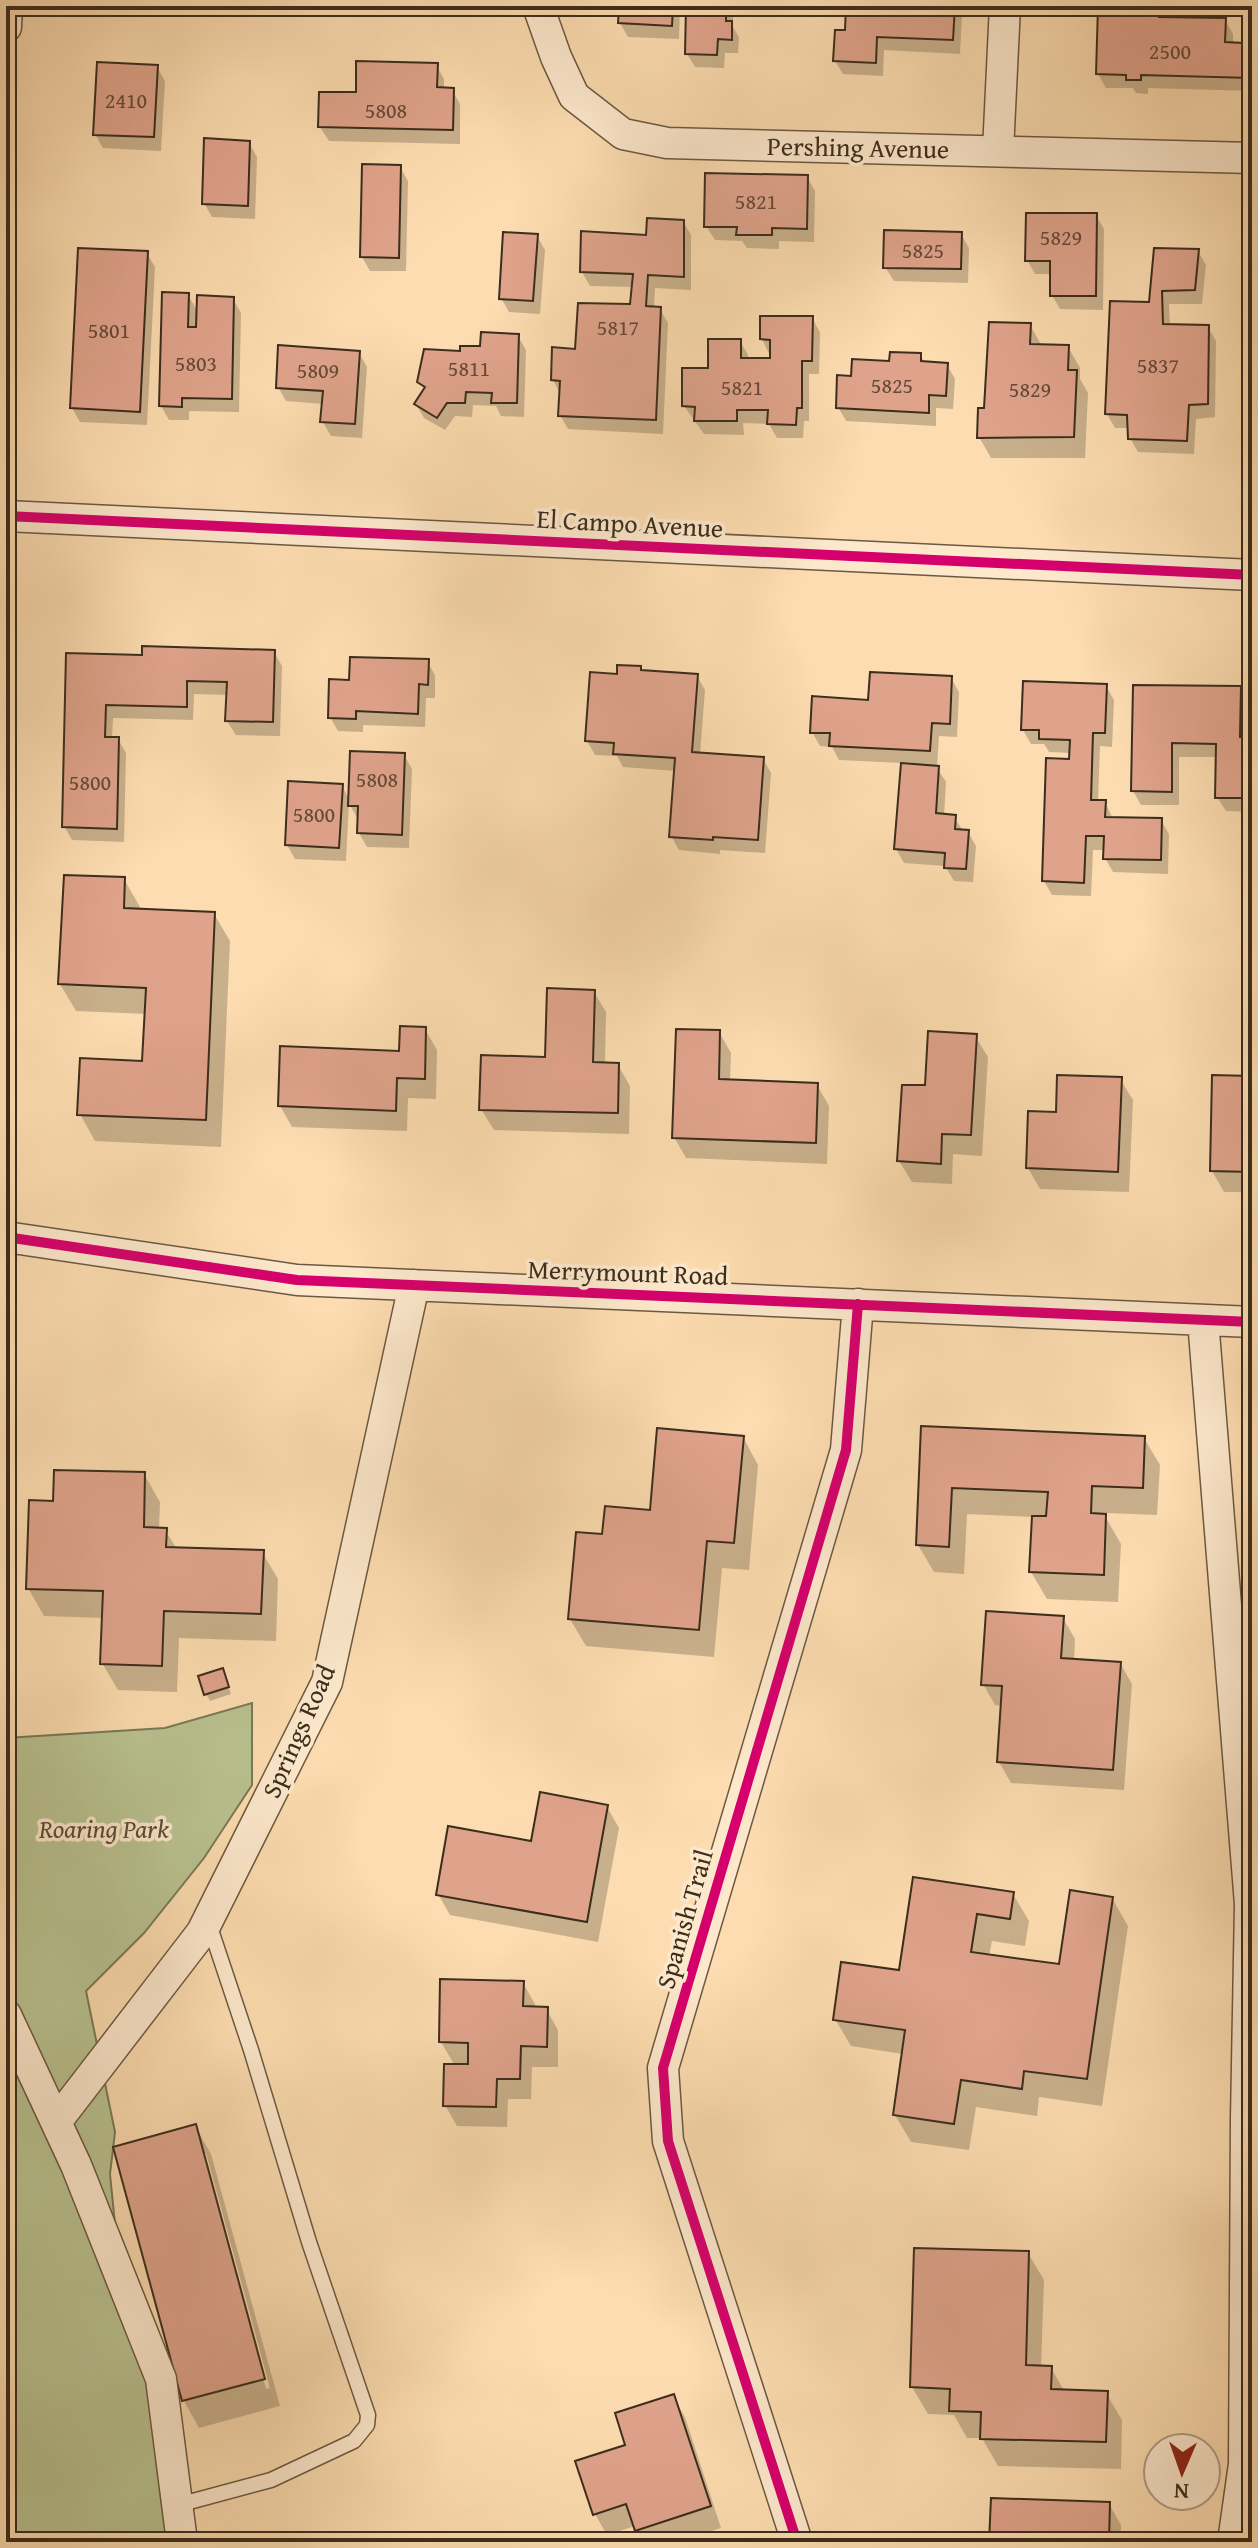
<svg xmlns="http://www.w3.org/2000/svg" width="1258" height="2548" font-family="'Gentium Book Plus',serif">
<rect width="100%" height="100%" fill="#fcdcb0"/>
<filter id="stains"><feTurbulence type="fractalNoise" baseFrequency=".0025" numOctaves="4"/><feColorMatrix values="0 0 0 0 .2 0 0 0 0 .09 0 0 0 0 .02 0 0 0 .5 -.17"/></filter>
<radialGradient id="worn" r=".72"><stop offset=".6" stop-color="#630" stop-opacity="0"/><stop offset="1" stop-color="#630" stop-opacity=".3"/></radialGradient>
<path fill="#b9c290" stroke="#7a7856" stroke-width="2" d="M 252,1703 L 252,1785 L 204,1858 L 144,1933 L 86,1991 L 115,2132 L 110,2174 L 117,2244 L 193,2542 L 6,2542 L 6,1738 L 165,1728 Z"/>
<path fill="#0003" fill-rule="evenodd" d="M 621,6 L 680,6 L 679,39 L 628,37 L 620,23 Z
M 688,6 L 733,6 L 733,27 L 739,37 L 738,53 L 725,53 L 724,68 L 695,67 L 687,54 Z
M 848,6 L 957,6 L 962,14 L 960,54 L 884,50 L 883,76 L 843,74 L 835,61 L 847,32 Z
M 1100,6 L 1167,6 L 1167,19 L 1225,20 L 1233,34 L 1233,44 L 1243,45 L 1251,59 L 1252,91 L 1148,88 L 1148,94 L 1136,93 L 1133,88 L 1106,88 L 1098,74 Z
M 436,65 L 444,79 L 444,89 L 452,90 L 460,104 L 460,144 L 329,141 L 320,127 L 358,94 Z
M 157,67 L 165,81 L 161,151 L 103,148 L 95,134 Z
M 249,143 L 257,157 L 255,219 L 212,217 L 204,203 Z
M 400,167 L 408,181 L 406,271 L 370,271 L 362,257 Z
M 807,177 L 815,191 L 814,242 L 779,241 L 779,249 L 747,248 L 742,241 L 715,240 L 706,226 Z
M 1096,215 L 1104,229 L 1103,310 L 1060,309 L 1052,295 L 1052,274 L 1035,274 L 1027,260 Z
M 683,221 L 691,235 L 691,290 L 655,288 L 654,308 L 660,309 L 668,323 L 663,434 L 568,429 L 560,415 L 561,395 L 553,380 L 577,351 L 632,306 L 634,287 L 590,286 L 582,272 Z
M 961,234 L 969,248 L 968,283 L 894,281 L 885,267 Z
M 537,236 L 545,250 L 540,314 L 509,312 L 501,298 Z
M 1156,250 L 1198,251 L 1206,265 L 1202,304 L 1169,304 L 1170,326 L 1208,327 L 1216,341 L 1215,417 L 1196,419 L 1194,454 L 1138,452 L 1130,438 L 1130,428 L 1115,428 L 1107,414 L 1151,304 Z
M 147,253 L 155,267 L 147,425 L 80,422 L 72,408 Z
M 188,295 L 199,314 L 233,299 L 241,313 L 239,412 L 189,411 L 189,420 L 169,420 L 161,406 Z
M 812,318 L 820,332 L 819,374 L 809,374 L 809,421 L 804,421 L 803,438 L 777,438 L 769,424 L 743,423 L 744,435 L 704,434 L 684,406 L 710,370 L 740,341 L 748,355 L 748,360 L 772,360 L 762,339 Z
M 1030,325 L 1042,346 L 1068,347 L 1080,368 L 1080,379 L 1088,393 L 1085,458 L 991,458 L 979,437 L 986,410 Z
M 518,336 L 526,350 L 524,417 L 501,416 L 496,406 L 473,405 L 472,417 L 455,416 L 445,430 L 424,418 L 416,404 L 425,391 L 419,381 L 462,353 Z
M 359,353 L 367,367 L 362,438 L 331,436 L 323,422 L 324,404 L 286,401 L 278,387 Z
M 920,355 L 925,363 L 947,365 L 955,379 L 953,409 L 936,408 L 936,426 L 846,421 L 838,407 L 853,378 Z
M 274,652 L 282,666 L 280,736 L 236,735 L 227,721 L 228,695 L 194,694 L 193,720 L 113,718 L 112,739 L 118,739 L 126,753 L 124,842 L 72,840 L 64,826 L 68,655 L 144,657 Z
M 427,661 L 435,675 L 435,698 L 426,698 L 425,727 L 363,725 L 363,732 L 338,731 L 330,717 L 351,682 Z
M 640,668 L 643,672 L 697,676 L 705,690 L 700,754 L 763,759 L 771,773 L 765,853 L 720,850 L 720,854 L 679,850 L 671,836 L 676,771 L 623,767 L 617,756 L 595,755 L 587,741 L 619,676 Z
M 951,678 L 959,692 L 957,737 L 939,736 L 937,768 L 946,782 L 944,816 L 954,817 L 963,831 L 968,832 L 976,846 L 973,882 L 954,881 L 945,866 L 904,863 L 896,849 L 903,763 L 839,760 L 832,747 L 820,746 L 812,732 L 870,702 Z
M 1106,686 L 1114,700 L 1112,747 L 1100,746 L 1098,802 L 1105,802 L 1113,819 L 1161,820 L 1169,834 L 1168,874 L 1113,872 L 1105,858 L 1105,850 L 1093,850 L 1091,896 L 1052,895 L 1044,881 L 1071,753 L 1049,752 L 1044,744 L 1031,744 L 1023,730 Z
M 1135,687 L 1240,688 L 1248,702 L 1247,739 L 1252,739 L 1252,812 L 1226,811 L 1217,797 L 1218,757 L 1179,757 L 1179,805 L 1141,805 L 1133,791 Z
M 404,755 L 412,769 L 409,848 L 367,847 L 359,833 L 358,819 L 349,804 L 346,861 L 295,859 L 287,845 L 342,786 L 350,801 Z
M 124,879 L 140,907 L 140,910 L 214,914 L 230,941 L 221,1147 L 95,1141 L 80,1114 L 144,1063 L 147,1014 L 76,1011 L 60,984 Z
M 594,992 L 606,1012 L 605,1064 L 618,1065 L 630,1086 L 629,1134 L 494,1130 L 481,1109 L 547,1059 Z
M 425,1029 L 437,1050 L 436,1099 L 408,1098 L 407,1131 L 292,1127 L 280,1106 L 401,1053 Z
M 719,1032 L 731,1053 L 730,1081 L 817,1085 L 829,1106 L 827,1164 L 686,1158 L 674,1137 Z
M 975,1036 L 988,1057 L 982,1156 L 953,1154 L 952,1184 L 912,1182 L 899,1161 L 926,1087 Z
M 1252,1078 L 1252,1192 L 1224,1192 L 1212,1171 Z
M 1120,1079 L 1133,1100 L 1129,1192 L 1040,1189 L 1028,1168 L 1058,1114 Z
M 923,1428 L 1144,1438 L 1160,1465 L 1157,1515 L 1107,1513 L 1106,1518 L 1121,1544 L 1118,1602 L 1047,1599 L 1031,1572 L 1033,1517 L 967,1514 L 964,1574 L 934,1572 L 918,1545 Z
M 743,1437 L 758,1465 L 749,1570 L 722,1568 L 714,1657 L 586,1646 L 570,1619 L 604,1536 L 652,1512 Z
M 144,1474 L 160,1502 L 159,1529 L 165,1530 L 177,1549 L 262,1552 L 278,1579 L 276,1641 L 179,1638 L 177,1692 L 118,1690 L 102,1663 L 104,1618 L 44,1616 L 28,1588 L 55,1503 Z
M 1063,1618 L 1075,1639 L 1074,1660 L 1120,1663 L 1132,1684 L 1124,1790 L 1011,1783 L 999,1762 L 1003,1706 L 995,1705 L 983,1684 Z
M 225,1677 L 231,1694 L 210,1701 L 206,1694 Z
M 607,1807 L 619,1828 L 598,1942 L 450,1915 L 438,1894 Z
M 915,1880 L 1013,1894 L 1029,1921 L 1025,1946 L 992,1941 L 989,1956 L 1061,1967 L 1112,1898 L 1128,1926 L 1102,2106 L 1039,2097 L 1037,2116 L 976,2107 L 969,2150 L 911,2142 L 895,2115 L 903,2054 L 851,2046 L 835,2019 L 901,1973 Z
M 523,1983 L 535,2004 L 535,2008 L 546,2009 L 558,2030 L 558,2067 L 532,2067 L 531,2099 L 508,2099 L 507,2127 L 457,2126 L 445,2105 L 455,2066 L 441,2042 Z
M 195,2126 L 211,2154 L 280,2406 L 199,2428 L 184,2401 ZM 202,2153 L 206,2153 L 270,2388 L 266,2389 Z
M 1028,2253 L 1044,2280 L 1041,2367 L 1051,2368 L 1065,2392 L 1106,2393 L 1122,2420 L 1121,2469 L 998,2466 L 982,2438 L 967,2438 L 954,2415 L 928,2414 L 912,2387 Z
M 673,2397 L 685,2417 L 721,2528 L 677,2542 L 643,2542 L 635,2526 L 607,2535 L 595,2514 L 628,2446 Z
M 1109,2504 L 1121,2525 L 1121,2542 L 991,2542 Z"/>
<path fill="#dfa38b" stroke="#3c2d1c" stroke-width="2" d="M 619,6 L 673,6 L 672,26 L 618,23 Z
M 686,6 L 726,6 L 726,21 L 732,21 L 732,40 L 718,39 L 717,55 L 685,54 Z
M 846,6 L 955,6 L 953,40 L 877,37 L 876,63 L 833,61 L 835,30 L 845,30 Z
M 1098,6 L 1160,6 L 1159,17 L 1226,18 L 1225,42 L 1244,43 L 1243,60 L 1252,60 L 1252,78 L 1141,75 L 1141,80 L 1126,80 L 1126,75 L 1096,74 Z
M 356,61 L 438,63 L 437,87 L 454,88 L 453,130 L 318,127 L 319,92 L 356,92 Z
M 97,62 L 158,65 L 154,137 L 93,135 Z
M 204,138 L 250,141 L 248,206 L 202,204 Z
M 362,164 L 401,165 L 399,258 L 360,257 Z
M 705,173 L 808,175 L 807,229 L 772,228 L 772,235 L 736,235 L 737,227 L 704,227 Z
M 1026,213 L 1097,213 L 1096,296 L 1050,296 L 1050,261 L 1025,261 Z
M 647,218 L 684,220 L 684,277 L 648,275 L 646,306 L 661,307 L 656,420 L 558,416 L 560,381 L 551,380 L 552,347 L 575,349 L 578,303 L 630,304 L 633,274 L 580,272 L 581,231 L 646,235 Z
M 884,230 L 962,232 L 961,269 L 883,268 Z
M 503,232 L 538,234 L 533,301 L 499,299 Z
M 78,248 L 148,251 L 140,412 L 70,408 Z
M 1154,248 L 1199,249 L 1195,290 L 1162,291 L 1163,324 L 1209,325 L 1208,404 L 1189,405 L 1187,441 L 1128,439 L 1127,415 L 1105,414 L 1110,301 L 1149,302 Z
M 162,292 L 189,293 L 188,327 L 196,327 L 197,295 L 234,297 L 232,399 L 182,398 L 182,407 L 159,406 Z
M 760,316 L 813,316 L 812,361 L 802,361 L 802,408 L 797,408 L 796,425 L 767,424 L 768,410 L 737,410 L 737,421 L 694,421 L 695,407 L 682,406 L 682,368 L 708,368 L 708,339 L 741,339 L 741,358 L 770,358 L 770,340 L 760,339 Z
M 989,322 L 1031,323 L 1030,344 L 1069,345 L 1068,370 L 1077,370 L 1074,437 L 977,438 L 978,408 L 984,408 Z
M 481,332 L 519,334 L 517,403 L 491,403 L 492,393 L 466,392 L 465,403 L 447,403 L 437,418 L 414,404 L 425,387 L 417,382 L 424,349 L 460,351 L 460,346 L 480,346 Z
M 278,345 L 360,351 L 355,424 L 320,422 L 323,391 L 276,388 Z
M 890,352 L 921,353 L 921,361 L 948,363 L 946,396 L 929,395 L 929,413 L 836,408 L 837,375 L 851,376 L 852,359 L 889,361 Z
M 142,646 L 275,650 L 273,722 L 225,721 L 227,682 L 187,681 L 187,707 L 106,705 L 105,737 L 119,737 L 117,829 L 62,827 L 66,653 L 142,655 Z
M 350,657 L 429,659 L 428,685 L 419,684 L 418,714 L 356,711 L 356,719 L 328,718 L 329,679 L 349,680 Z
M 617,665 L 641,666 L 641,670 L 698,674 L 692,752 L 764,757 L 758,840 L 713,837 L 713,840 L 669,837 L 675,758 L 613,754 L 614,743 L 585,741 L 590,672 L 617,674 Z
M 870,672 L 952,676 L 950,724 L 932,723 L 930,751 L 829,746 L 830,733 L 810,733 L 812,696 L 868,700 Z
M 1023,681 L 1107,684 L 1105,733 L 1093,733 L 1091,800 L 1106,800 L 1105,817 L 1162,818 L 1161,860 L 1103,859 L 1104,836 L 1086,836 L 1084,883 L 1042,881 L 1046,758 L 1069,759 L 1070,740 L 1039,739 L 1039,730 L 1021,730 Z
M 1133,685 L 1241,686 L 1240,737 L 1252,737 L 1252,798 L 1215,798 L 1216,744 L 1172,743 L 1172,792 L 1131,791 Z
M 350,751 L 405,753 L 402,835 L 357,833 L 358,806 L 348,806 Z
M 901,763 L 939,766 L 936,813 L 956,815 L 955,829 L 969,830 L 966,869 L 944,868 L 945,853 L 894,849 Z
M 288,781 L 343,784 L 339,848 L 285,845 Z
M 64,875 L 125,877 L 124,908 L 215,912 L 206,1120 L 77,1115 L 80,1058 L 142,1061 L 146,988 L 58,984 Z
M 547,988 L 595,990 L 593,1062 L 619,1063 L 618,1113 L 479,1110 L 481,1055 L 545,1057 Z
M 400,1026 L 426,1027 L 425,1079 L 397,1078 L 396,1111 L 278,1106 L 280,1046 L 399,1051 Z
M 676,1029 L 720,1030 L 719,1079 L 818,1083 L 816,1143 L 672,1138 Z
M 928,1031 L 977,1034 L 971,1135 L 942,1134 L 941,1164 L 897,1161 L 902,1085 L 925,1085 Z
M 1057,1075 L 1122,1077 L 1118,1172 L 1026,1168 L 1028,1111 L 1056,1112 Z
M 1212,1075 L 1252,1076 L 1252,1172 L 1210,1171 Z
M 921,1426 L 1145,1436 L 1143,1488 L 1092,1486 L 1091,1513 L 1106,1514 L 1104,1575 L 1029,1572 L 1032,1516 L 1046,1516 L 1048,1492 L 952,1488 L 949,1547 L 916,1545 Z
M 657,1428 L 744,1436 L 734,1543 L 707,1541 L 699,1630 L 568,1619 L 576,1532 L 602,1534 L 605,1506 L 650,1510 Z
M 54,1470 L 145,1472 L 144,1527 L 167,1528 L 166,1547 L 264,1550 L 261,1614 L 164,1611 L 162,1666 L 100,1664 L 103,1591 L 26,1589 L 29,1500 L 53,1501 Z
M 986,1611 L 1064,1616 L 1061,1658 L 1121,1662 L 1113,1770 L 997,1762 L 1002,1686 L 981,1685 Z
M 223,1668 L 229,1687 L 204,1695 L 198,1676 Z
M 540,1792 L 608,1805 L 587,1922 L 436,1895 L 448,1826 L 531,1841 Z
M 913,1877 L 1014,1892 L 1010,1919 L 977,1914 L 971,1952 L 1059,1964 L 1070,1890 L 1113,1897 L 1087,2079 L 1024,2071 L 1022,2089 L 961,2080 L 954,2124 L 893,2115 L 905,2030 L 833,2020 L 841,1962 L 899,1970 Z
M 440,1979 L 524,1981 L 523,2006 L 548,2007 L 547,2047 L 521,2046 L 520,2079 L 497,2079 L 496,2107 L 443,2106 L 444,2064 L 468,2064 L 468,2043 L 439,2042 Z
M 196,2124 L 265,2379 L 182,2401 L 113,2147 Z
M 914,2248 L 1029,2251 L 1026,2365 L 1052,2366 L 1051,2389 L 1108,2391 L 1106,2442 L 980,2439 L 981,2412 L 949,2411 L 950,2389 L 910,2387 Z
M 674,2394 L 711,2506 L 635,2531 L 626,2504 L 593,2515 L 575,2461 L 625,2445 L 615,2413 Z
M 991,2498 L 1110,2502 L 1109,2542 L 989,2542 Z"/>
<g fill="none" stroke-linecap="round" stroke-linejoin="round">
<g stroke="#6c5941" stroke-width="17">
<path id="service" d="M 178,2505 L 271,2480 L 354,2441 L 367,2425 L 368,2415 L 309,2242 L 251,2050 L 209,1924"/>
</g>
<g stroke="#6c5941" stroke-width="33">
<path id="minor" d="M 538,6 L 556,57 L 574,96 L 623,134 L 667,143 L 1252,158
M 6,27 L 7,6
M 998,151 L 1005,6
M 6,516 L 1252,575
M 6,1237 L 297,1280 L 1252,1322
M 1203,1320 L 1250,1904 L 1246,2119 L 1244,2464 L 1233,2542
M 6,2015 L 76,2165 L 161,2379 L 182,2542
M 56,2122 L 202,1932 L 327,1682 L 414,1285
M 797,2542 L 668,2141 L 663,2068 L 846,1450 L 858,1304"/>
</g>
<use href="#service" stroke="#fde8cc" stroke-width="14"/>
<use href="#minor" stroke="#fde8cc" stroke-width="30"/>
<g stroke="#fde8cc" stroke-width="15">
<path id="cycleway" d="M 6,516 L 1252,575
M 6,1237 L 297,1280 L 1252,1322
M 797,2542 L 668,2141 L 663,2068 L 846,1450 L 858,1304"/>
</g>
<use href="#cycleway" stroke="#d6006c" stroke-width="10"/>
</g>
<g text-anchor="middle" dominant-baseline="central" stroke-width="7" stroke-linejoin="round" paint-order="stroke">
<g font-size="22" fill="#654a38">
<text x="1170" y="51">2500</text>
<text x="126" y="100">2410</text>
<text x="386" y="110">5808</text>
<text x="756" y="201">5821</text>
<text x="1061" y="237">5829</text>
<text x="923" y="250">5825</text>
<text x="618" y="327">5817</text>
<text x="109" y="330">5801</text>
<text x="196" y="363">5803</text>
<text x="1158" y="365">5837</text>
<text x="469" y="368">5811</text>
<text x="318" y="370">5809</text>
<text x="892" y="385">5825</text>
<text x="742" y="387">5821</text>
<text x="1030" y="389">5829</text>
<text x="377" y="779">5808</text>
<text x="90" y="782">5800</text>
<text x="314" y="814">5800</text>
</g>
<g font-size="26" fill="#3c2d1c" stroke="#fde8cc">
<text transform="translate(858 147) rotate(1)">Pershing Avenue</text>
<text transform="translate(630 523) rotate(3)">El Campo Avenue</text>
<text transform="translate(628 1272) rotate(2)">Merrymount Road</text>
<text transform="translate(298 1731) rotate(-66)">Springs Road</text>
<text transform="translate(684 1919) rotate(-74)">Spanish Trail</text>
</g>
<g font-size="26" font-style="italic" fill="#554b33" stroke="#fde8cc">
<text x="104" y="1828">Roaring Park</text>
</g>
</g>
<rect width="1258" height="2548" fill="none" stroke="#fcdcb0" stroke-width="32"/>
<rect x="8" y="8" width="1242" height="2532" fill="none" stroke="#3c2d1c" stroke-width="4"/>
<rect x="16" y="16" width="1226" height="2516" fill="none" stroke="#3c2d1c" stroke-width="2"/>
<g transform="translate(1182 2472) rotate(182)"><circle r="38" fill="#fde8cc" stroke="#b09d86" stroke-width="2"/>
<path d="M0-6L14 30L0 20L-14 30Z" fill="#8f2418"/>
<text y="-12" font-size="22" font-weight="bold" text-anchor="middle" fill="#3c2d1c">N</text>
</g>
<rect width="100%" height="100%" filter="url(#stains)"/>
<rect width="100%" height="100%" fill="url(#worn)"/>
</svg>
